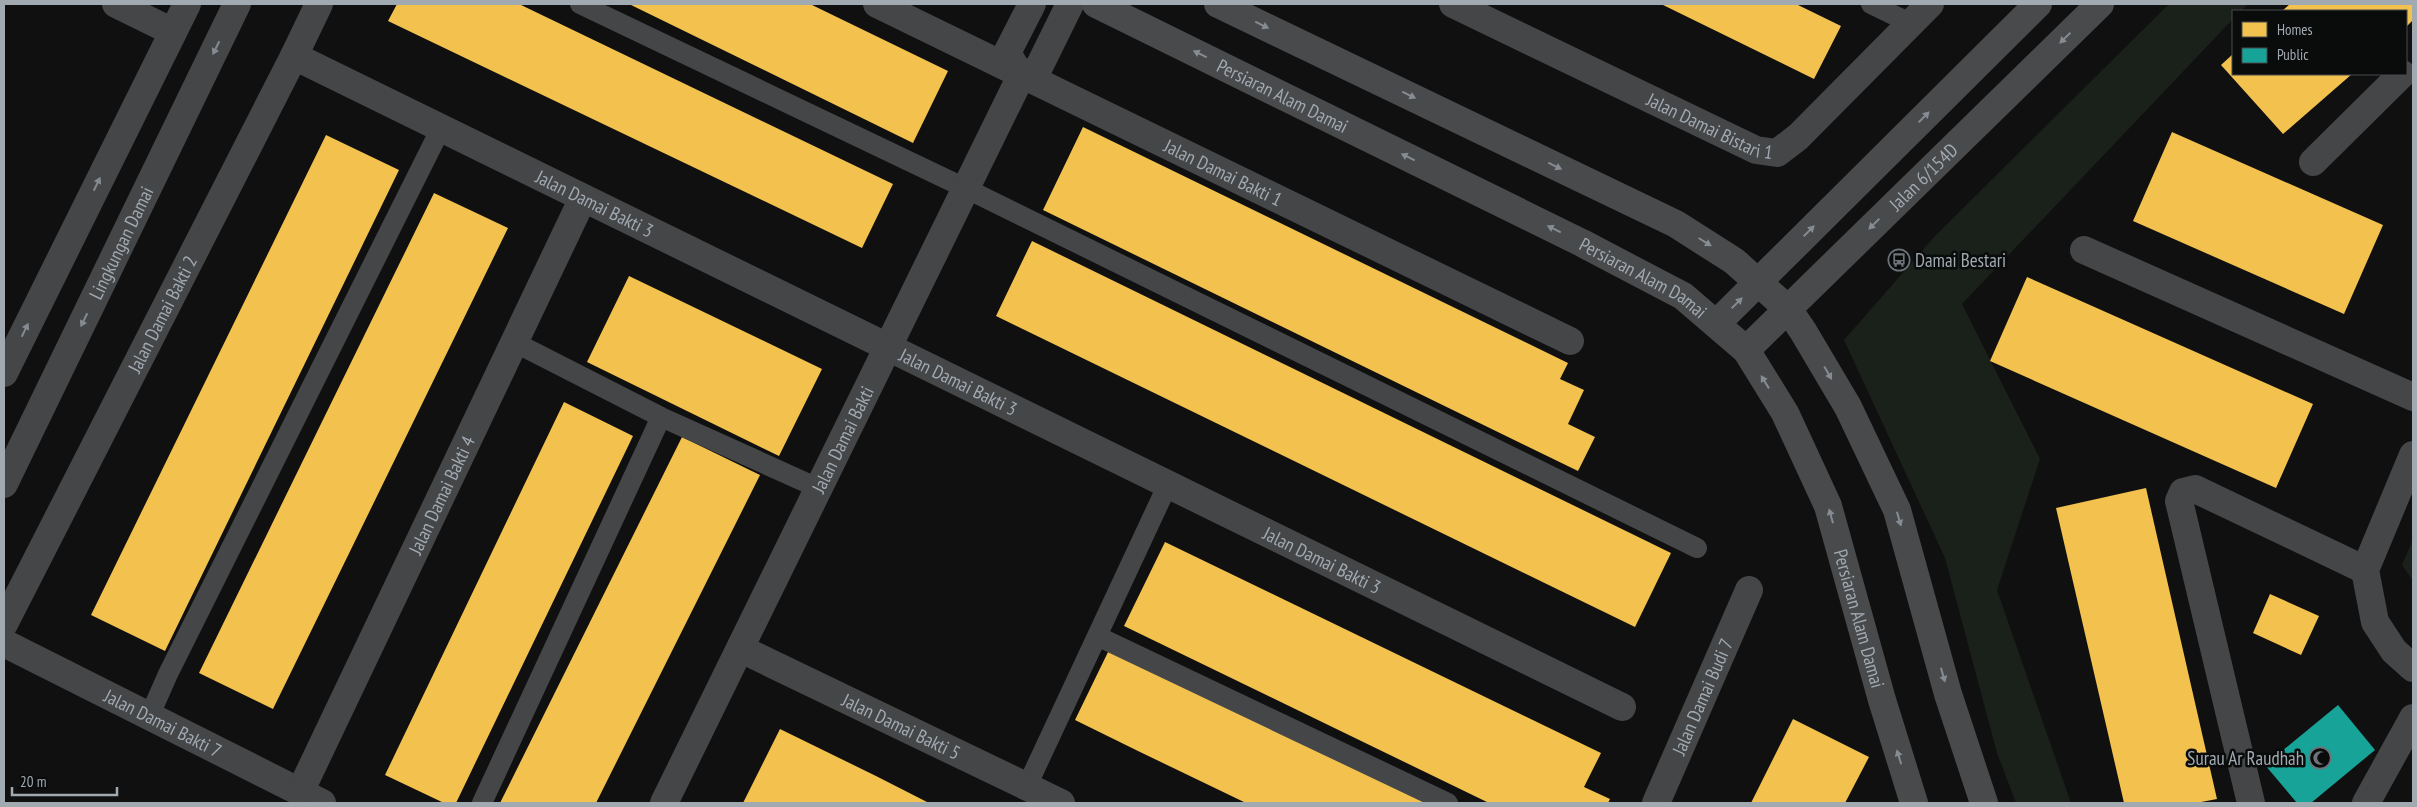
<svg xmlns="http://www.w3.org/2000/svg" width="2417" height="807" font-family="'PT Sans Narrow',sans-serif">
<rect width="100%" height="100%" fill="#101010"/>
<path fill="#1a201a" d="M 2169,4 L 2248,4 L 2241,11 L 2233,11 L 2233,19 L 1962,304 L 2040,459 L 1997,590 L 2071,803 L 2016,803 L 1997,753 L 1945,558 L 1844,340 L 1935,236 Z
M 2413,539 L 2413,581 L 2402,565 Z"/>
<path fill="#f2c14e" d="M 397,4 L 519,4 L 893,184 L 862,248 L 388,21 Z
M 629,4 L 810,4 L 948,71 L 913,143 Z
M 1661,4 L 1796,4 L 1841,26 L 1814,79 Z
M 2290,4 L 2413,4 L 2413,20 L 2406,27 L 2406,11 L 2282,11 Z
M 2233,54 L 2233,74 L 2352,74 L 2283,134 L 2221,65 Z
M 1083,127 L 1568,363 L 1560,379 L 1584,390 L 1568,424 L 1595,437 L 1578,471 L 1043,210 Z
M 2172,132 L 2383,225 L 2344,314 L 2133,221 Z
M 326,135 L 399,170 L 165,651 L 91,615 Z
M 434,193 L 508,228 L 273,709 L 199,673 Z
M 1032,241 L 1671,553 L 1635,627 L 996,316 Z
M 629,276 L 822,369 L 779,456 L 587,362 Z
M 2027,277 L 2313,404 L 2276,488 L 1990,361 Z
M 564,402 L 633,436 L 456,803 L 444,803 L 385,775 Z
M 682,437 L 760,475 L 596,803 L 500,803 Z
M 2146,488 L 2217,799 L 2196,803 L 2124,803 L 2056,508 Z
M 1165,542 L 1601,753 L 1584,787 L 1610,799 L 1608,803 L 1489,803 L 1124,626 Z
M 2270,594 L 2319,616 L 2301,655 L 2253,633 Z
M 1109,650 L 1426,803 L 1246,803 L 1138,751 L 1075,720 Z
M 1793,719 L 1869,757 L 1845,803 L 1751,803 Z
M 780,729 L 876,776 L 929,803 L 743,803 Z"/>
<path fill="#17a398" d="M 2338,705 L 2375,750 L 2311,803 L 2297,803 L 2265,765 Z"/>
<g fill="none" stroke-linecap="round" stroke-linejoin="round">
<path stroke="#444648" stroke-width="20" d="M 580,4 L 965,188 L 1697,548
M 1871,4 L 1910,23
M 514,342 L 661,417 L 818,488
M 1097,636 L 1448,803
M 149,717 L 168,674 L 441,128
M 1027,786 L 1168,484
M 482,803 L 661,417"/>
<g stroke="#444648" stroke-width="28">
<path d="M 116,4 L 173,32"/>
<path id="s1" d="M 877,4 L 1570,341"/>
<path id="s2" d="M 1453,4 L 1756,150 L 1777,153 L 1798,137 L 1930,4"/>
<path id="s3" d="M 294,56 L 1622,707"/>
<path d="M 1021,76 L 1007,53 L 1032,4"/>
<path d="M 2313,162 L 2402,74"/>
<path d="M 2084,250 L 2413,397"/>
<path d="M 4,373 L 187,4"/>
<path d="M 2413,455 L 2365,570 L 2375,622 L 2394,651 L 2413,668"/>
<path id="s4" d="M 4,484 L 237,4"/>
<path id="s5" d="M 4,624 L 294,56 L 319,4"/>
<path id="s6" d="M 4,643 L 322,803"/>
<path id="s7" d="M 741,649 L 1061,803"/>
<path id="s8" d="M 300,792 L 583,198"/>
<path id="s9" d="M 664,803 L 1021,76 L 1038,69 L 1070,4"/>
<path id="s10" d="M 1656,803 L 1749,590"/>
<path d="M 2251,803 L 2179,501 L 2183,492 L 2195,489 L 2365,570"/>
<path d="M 2366,803 L 2413,718"/>
</g>
<g stroke="#484a4c" stroke-width="28">
<path id="s11" d="M 1096,4 L 1582,243 L 1683,296 L 1746,350 L 1785,413 L 1828,506 L 1882,700 L 1914,803"/>
<path d="M 1218,4 L 1676,224 L 1734,261 L 1788,309 L 1803,331 L 1848,407 L 1897,510 L 1948,694 L 1984,803"/>
<path d="M 1716,324 L 2038,4"/>
<path id="s12" d="M 1746,350 L 2100,4"/>
</g>
</g>
<defs><path id="oneway-solid" d="M-6-.8H1V-3.2L6.5 0L1 3.2V.8H-6Z" transform="scale(1.25)"/></defs>
<g fill="#868c93">
<use href="#oneway-solid" transform="translate(1262 25) rotate(26)"/>
<use href="#oneway-solid" transform="translate(2065 38) rotate(136)"/>
<use href="#oneway-solid" transform="translate(1200 54) rotate(-154)"/>
<use href="#oneway-solid" transform="translate(1409 95) rotate(26)"/>
<use href="#oneway-solid" transform="translate(1924 117) rotate(-45)"/>
<use href="#oneway-solid" transform="translate(1408 157) rotate(-154)"/>
<use href="#oneway-solid" transform="translate(1555 166) rotate(26)"/>
<use href="#oneway-solid" transform="translate(1874 224) rotate(136)"/>
<use href="#oneway-solid" transform="translate(1554 229) rotate(-154)"/>
<use href="#oneway-solid" transform="translate(1809 231) rotate(-45)"/>
<use href="#oneway-solid" transform="translate(1705 242) rotate(32)"/>
<use href="#oneway-solid" transform="translate(1737 303) rotate(-45)"/>
<use href="#oneway-solid" transform="translate(1828 373) rotate(60)"/>
<use href="#oneway-solid" transform="translate(1765 382) rotate(-122)"/>
<use href="#oneway-solid" transform="translate(1831 516) rotate(-105)"/>
<use href="#oneway-solid" transform="translate(1899 519) rotate(74)"/>
<use href="#oneway-solid" transform="translate(1943 675) rotate(74)"/>
<use href="#oneway-solid" transform="translate(1899 757) rotate(-107)"/>
</g>
<g fill="#858b92">
<use href="#oneway-solid" transform="translate(216 48) rotate(116)"/>
<use href="#oneway-solid" transform="translate(97 184) rotate(-64)"/>
<use href="#oneway-solid" transform="translate(84 320) rotate(116)"/>
<use href="#oneway-solid" transform="translate(25 330) rotate(-64)"/>
</g>
<defs>
<g id="bus-ring" transform="scale(1.125)"><circle r="9.5" fill="#0a0b0b" stroke="#6e7379" stroke-width="1.5"/><path d="M-5-6H5V4H4V6H2V4H-2V6H-4V4H-5ZM-3.5-4V0h7V-4ZM-3.5 1.2v1.5H-2V1.2ZM2 1.2v1.5H3.5V1.2Z" fill="#6e7379"/></g>
<g id="mosque-ring" transform="scale(1.125)"><circle r="9.5" fill="#0a0b0b" stroke="#6e7379" stroke-width="1.5"/><path d="M3.5-4.9A6 6 0 1 0 3.5 4.9A5 5 0 1 1 3.5-4.9Z" fill="#6e7379"/></g>
</defs>
<g fill-rule="evenodd">
<use href="#bus-ring" x="1899" y="260"/>
<use href="#mosque-ring" x="2320" y="758"/>
</g>
<g text-anchor="middle" dominant-baseline="central" stroke-width="5" stroke-linejoin="round" paint-order="stroke">
<g font-size="19" fill="#a1a9b1" stroke="#0a0b0b">
<text stroke="none"><textPath href="#s11" startOffset="208">Persiaran Alam Damai</textPath></text>
<text stroke="none"><textPath href="#s2" startOffset="285">Jalan Damai Bistari 1</textPath></text>
<text stroke="none"><textPath href="#s1" startOffset="385">Jalan Damai Bakti 1</textPath></text>
<text stroke="none"><textPath href="#s12" startOffset="248">Jalan 6/154D</textPath></text>
<text stroke="none"><textPath href="#s3" startOffset="335">Jalan Damai Bakti 3</textPath></text>
<text stroke="none"><textPath href="#s4" startOffset="268">Lingkungan Damai</textPath></text>
<text stroke="none"><textPath href="#s11" startOffset="612">Persiaran Alam Damai</textPath></text>
<text stroke="none"><textPath href="#s5" startOffset="348">Jalan Damai Bakti 2</textPath></text>
<text stroke="none"><textPath href="#s3" startOffset="740">Jalan Damai Bakti 3</textPath></text>
<text stroke="none"><textPath href="#s9" startOffset="405">Jalan Damai Bakti</textPath></text>
<text stroke="none"><textPath href="#s8" startOffset="329">Jalan Damai Bakti 4</textPath></text>
<text stroke="none"><textPath href="#s3" startOffset="1145">Jalan Damai Bakti 3</textPath></text>
<text stroke="none"><textPath href="#s11" startOffset="1032">Persiaran Alam Damai</textPath></text>
<text stroke="none"><textPath href="#s10" startOffset="116">Jalan Damai Budi 7</textPath></text>
<text stroke="none"><textPath href="#s6" startOffset="178">Jalan Damai Bakti 7</textPath></text>
<text stroke="none"><textPath href="#s7" startOffset="178">Jalan Damai Bakti 5</textPath></text>
</g>
<g font-size="19" fill="#a1a9b1" stroke="#0a0b0b" text-anchor="start">
<text x="1915" y="260">Damai Bestari</text>
<text x="2304" y="758" text-anchor="end">Surau Ar Raudhah</text>
</g>
</g>
<rect width="2417" height="807" fill="none" stroke="#a1a9b1" stroke-width="10"/>
<rect x="2232" y="10" width="175" height="65" fill="#0a0b0b" stroke="#464a4d"/>
<rect x="2242" y="22" width="25" height="15" fill="#f2c14e" stroke="#464a4d"/>
<text x="2277" y="35" font-size="15" fill="#a1a9b1">Homes</text>
<rect x="2242" y="48" width="25" height="15" fill="#17a398" stroke="#464a4d"/>
<text x="2277" y="60" font-size="15" fill="#a1a9b1">Public</text>
<path d="M12 787v8h105v-8" fill="none" stroke="#a1a9b1" stroke-width="2.5"/>
<text x="20" y="787" font-size="15" fill="#a1a9b1" stroke="#0a0b0b" stroke-width="4" paint-order="stroke">20 m</text>
</svg>
